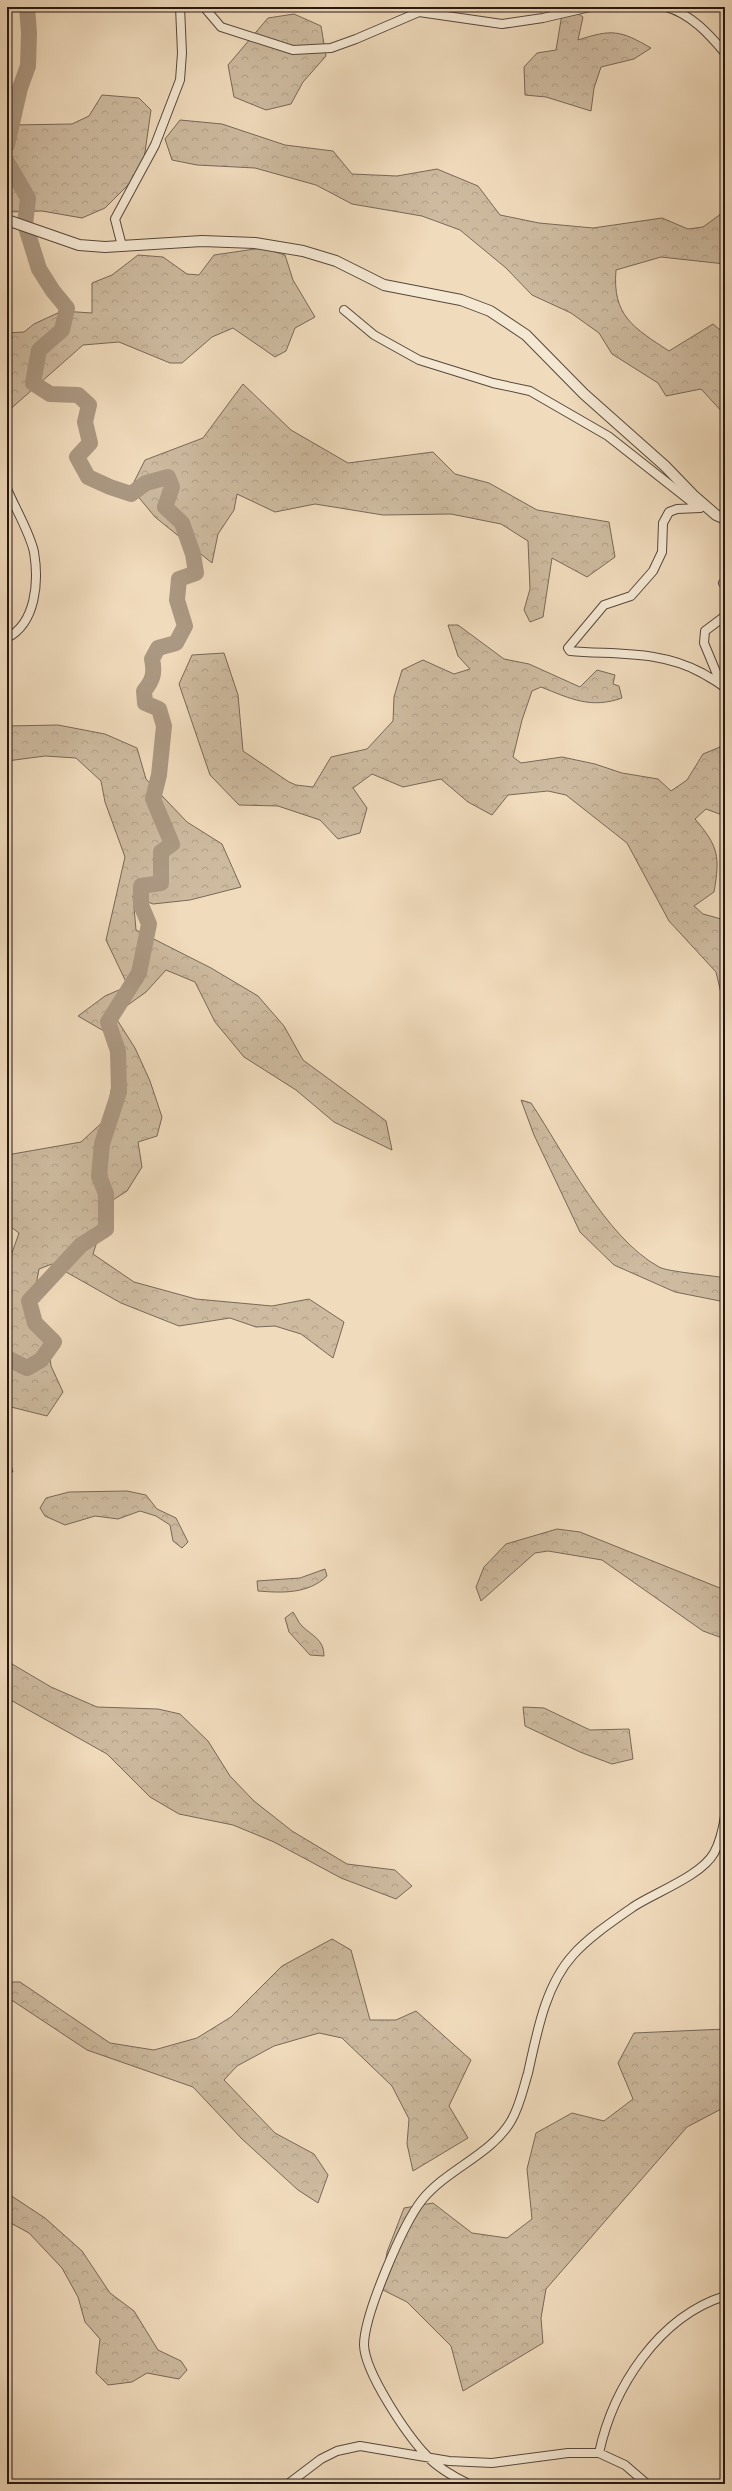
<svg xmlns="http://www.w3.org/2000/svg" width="732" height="2491" font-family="'IM FELL French Canon',serif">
<defs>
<pattern id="forest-crowns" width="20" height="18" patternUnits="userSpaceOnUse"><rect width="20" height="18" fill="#cdba9f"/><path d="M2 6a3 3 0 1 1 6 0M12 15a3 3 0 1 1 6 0" fill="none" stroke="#b09f88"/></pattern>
</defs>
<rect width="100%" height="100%" fill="#f0dbbc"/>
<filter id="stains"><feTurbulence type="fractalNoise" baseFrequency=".005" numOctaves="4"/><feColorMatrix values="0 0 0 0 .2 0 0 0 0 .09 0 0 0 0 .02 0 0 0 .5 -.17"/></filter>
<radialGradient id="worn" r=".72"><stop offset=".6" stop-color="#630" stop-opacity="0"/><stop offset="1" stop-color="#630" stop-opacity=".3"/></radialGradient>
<path fill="url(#forest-crowns)" stroke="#786858" d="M 572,9 L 583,17 L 578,40 C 612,29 620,30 651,48 L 634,59 L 601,67 L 594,88 L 591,111 L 546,97 L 525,95 L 524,67 L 537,53 L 556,50 L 562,14 Z
M 294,14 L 321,26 L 326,56 L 303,82 L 291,104 L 266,110 L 234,97 L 228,65 L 268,18 Z
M 102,95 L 139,98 L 151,110 L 144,159 L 131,182 L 105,208 L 82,218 L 42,211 L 7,212 L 7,121 L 12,125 L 72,124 L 89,116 Z
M 180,120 L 222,124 L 285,145 L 333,151 L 352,174 L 397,176 L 437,169 L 478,186 L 500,215 L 539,223 L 593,228 L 662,218 L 688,229 L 703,227 L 725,211 L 725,264 L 661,257 L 616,270 C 612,316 634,328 669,351 L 713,324 L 725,334 L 725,415 L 701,389 L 666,396 L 658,383 L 612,354 L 599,333 L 571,313 L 532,295 L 506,268 L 460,230 L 422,216 L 352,204 L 316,185 L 255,168 L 197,165 L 172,160 L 165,139 Z
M 262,248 L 285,255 L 293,280 L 315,317 L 295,328 L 286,351 L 275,357 L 233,328 L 212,337 L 182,363 L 170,363 L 119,342 L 83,345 L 7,412 L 7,333 L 24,332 L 34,324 L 62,311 L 92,313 L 92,283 L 112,275 L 138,255 L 163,257 L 187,274 L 199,275 L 214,255 Z
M 243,384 L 291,430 L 348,463 L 433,452 L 455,474 L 489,483 L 537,510 L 609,522 L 615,557 L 587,577 L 552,558 L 543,617 L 530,622 L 524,610 L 530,589 L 528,541 L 501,524 L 451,514 L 383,515 L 315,504 L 275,512 L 237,494 L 234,510 L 218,534 L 212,563 L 155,517 L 131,488 L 145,460 L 203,438 Z
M 448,625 L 458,625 L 504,659 L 529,664 L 580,687 L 597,670 L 615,675 L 613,684 L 619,686 L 622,698 C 591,709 571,699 541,687 L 532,691 L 522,720 L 513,757 L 521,763 L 562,757 L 595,764 L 622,773 L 658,779 L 671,791 L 687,780 L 703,754 L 725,745 L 725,816 L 706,809 L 695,819 C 719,847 720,857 714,892 L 694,906 L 703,914 L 725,920 L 725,1010 L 716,972 L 669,921 L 627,843 L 566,795 L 548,791 L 508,795 L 492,815 L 468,802 L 441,779 L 403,787 L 372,774 L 353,788 L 367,808 L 360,833 L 338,839 L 320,820 L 278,806 L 239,805 L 210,775 L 179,684 L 192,655 L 224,653 L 238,695 L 243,751 L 289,782 L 296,785 L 313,787 L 331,757 L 367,749 L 393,721 L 394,697 L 402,670 L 423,660 L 454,674 L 470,669 L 458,656 Z
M 58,725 L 105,734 L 137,748 L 146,779 L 187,822 L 222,844 L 241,887 L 190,900 L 153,904 L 133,896 L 136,930 L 211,968 L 258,996 L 284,1026 L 303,1060 L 386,1121 L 392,1150 L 334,1122 L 296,1090 L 244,1057 L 215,1022 L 195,982 L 166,970 L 146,992 L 114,1015 L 135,1048 L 150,1081 L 162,1117 L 157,1136 L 138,1142 L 142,1167 L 127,1191 L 102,1207 L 102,1226 L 93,1254 L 134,1282 L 196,1299 L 272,1306 L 309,1299 L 344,1322 L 333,1358 L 301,1334 L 275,1326 L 256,1327 L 230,1318 L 179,1326 L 121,1303 L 52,1264 L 39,1269 L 34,1296 L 34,1311 L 47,1329 L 51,1366 L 63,1392 L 47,1416 L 7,1406 L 7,1267 L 19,1233 L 7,1224 L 7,1155 L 81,1142 L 106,1119 L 115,1068 L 109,1034 L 78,1016 L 105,996 L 128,986 L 106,940 L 125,857 L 105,802 L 101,781 L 76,758 L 45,756 L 7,761 L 7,726 Z
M 521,1100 L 531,1103 C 565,1154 605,1237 659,1267 C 668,1272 711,1275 725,1278 L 725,1302 L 675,1292 L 614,1265 L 580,1232 L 534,1135 Z
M 7,1453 L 8,1454 L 13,1472 L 7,1472 Z
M 127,1491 L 146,1495 L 157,1509 L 176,1518 L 188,1542 L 182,1548 L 173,1541 L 170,1525 L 156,1516 L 140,1511 L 118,1519 L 95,1516 L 65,1525 L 45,1516 L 40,1508 L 46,1498 L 69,1492 Z
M 557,1529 L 580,1532 L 725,1590 L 725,1639 L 703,1631 L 602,1560 L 548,1551 L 535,1553 L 481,1601 L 476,1587 L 484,1567 L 506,1544 Z
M 325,1569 L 327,1576 C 308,1594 283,1593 258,1591 L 257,1581 L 300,1578 Z
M 293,1612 C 296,1616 298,1622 302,1626 C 312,1636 324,1639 324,1656 L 310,1655 L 289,1632 L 285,1618 Z
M 7,1661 L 51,1687 L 97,1707 L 158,1709 L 180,1714 L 208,1741 L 230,1776 L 254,1801 L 292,1831 L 347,1864 L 395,1870 L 412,1886 L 396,1899 L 341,1878 L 274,1842 L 233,1825 L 179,1814 L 150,1797 L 107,1754 L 7,1698 Z
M 523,1707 L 544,1708 L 590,1730 L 629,1729 L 633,1759 L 612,1764 L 580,1752 L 525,1726 Z
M 332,1939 L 351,1950 L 370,2020 L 396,2020 L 416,2011 L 471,2060 L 449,2106 L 468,2138 L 413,2171 L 407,2144 L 409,2119 L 392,2086 L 342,2038 L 319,2033 L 274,2046 L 237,2066 L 224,2080 L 275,2133 L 314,2154 L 328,2175 L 318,2203 L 298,2190 L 242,2139 L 193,2087 L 87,2050 L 10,1999 L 7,1982 L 20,1982 L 110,2043 L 154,2050 L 197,2038 L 231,2017 L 282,1966 Z
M 725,2029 L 725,2107 L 687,2127 L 546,2289 L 541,2318 L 543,2343 L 463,2391 L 451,2346 L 407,2302 L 381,2289 L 387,2252 L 404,2208 L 433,2203 L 472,2233 L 507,2238 L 532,2219 L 527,2169 L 536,2133 L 572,2113 L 604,2121 L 633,2099 L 618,2063 L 634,2033 Z
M 7,2193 L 45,2218 L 82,2251 L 110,2293 L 134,2311 L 158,2350 L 181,2361 L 187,2370 L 179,2379 L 147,2373 L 132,2382 L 108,2385 L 96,2373 L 100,2339 L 85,2322 L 78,2297 L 62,2268 L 29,2233 L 7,2221 Z"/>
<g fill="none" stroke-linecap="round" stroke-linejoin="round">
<path stroke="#ab9882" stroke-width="16" d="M 7,145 L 20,88 L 28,66 L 29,33 L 27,7
M 7,162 L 28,198 L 25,224 L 39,269 L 53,291 L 67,308 L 62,330 L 39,350 L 33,383 L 50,394 L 78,395 L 89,405 L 85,422 L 90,443 L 77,457 L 88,477 L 110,487 L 131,494 L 146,483 L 168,477 L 172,487 L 165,507 L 182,523 L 193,554 L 196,573 L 179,579 L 177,600 L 185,626 L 176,643 L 158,648 L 152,659 C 155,673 153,680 144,691 L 145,703 L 159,709 L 164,726 L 159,775 L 153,799 L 172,844 L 161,852 L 161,883 L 141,886 L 141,905 L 149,924 L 139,973 L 108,1022 L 118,1051 L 119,1092 L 102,1144 L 99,1176 L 106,1194 L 106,1229 L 81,1245 L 29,1301 L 35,1323 L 54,1342 L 41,1360 L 27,1368 L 7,1358"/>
<g stroke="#57483c" stroke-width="10">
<path id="minor" d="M 204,7 L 221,27 L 293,50 L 331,48 L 356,39 L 419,12 L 502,24 L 543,18 L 590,7
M 666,7 C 691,14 709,34 725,53
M 122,246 L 115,219 L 155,145 L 180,80 L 182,53 L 180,7
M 344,310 L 374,335 L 419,360 L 493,383 L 530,391 L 608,436 L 698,507
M 7,489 C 15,508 30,533 34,552 C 39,582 36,623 7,638
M 700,508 L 677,509 L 669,512 L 663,523 L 662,552 L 653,571 L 631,596 L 604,605 L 568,648 L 570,651 C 616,655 660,650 702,673 C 710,678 719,682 725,688
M 723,583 L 725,583
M 721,684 L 704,643 L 705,631 L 725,616
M 599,2453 C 613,2388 658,2317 725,2296
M 288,2484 L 321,2459 L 337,2451 L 360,2446 L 449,2461 L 492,2463 L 568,2453 L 599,2453 L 625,2465 L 647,2484
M 469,2484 C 454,2477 437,2467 426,2455 C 407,2435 365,2373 364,2345 C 364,2315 403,2224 422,2200 C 447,2169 491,2155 511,2121 C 520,2106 523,2089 528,2073 C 537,2033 545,1986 573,1955 C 589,1937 613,1921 633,1907 C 656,1892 701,1876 714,1853 C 720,1842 723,1829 725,1816"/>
</g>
<g stroke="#57483c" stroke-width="12">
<path id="tertiary" d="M 7,220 L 79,245 L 105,247 L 202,241 L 255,243 L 303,251 L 336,261 L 384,285 L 461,300 L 490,311 L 526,335 L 584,394 L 665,466 L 693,495 L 716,515 L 725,519"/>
</g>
<use href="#minor" stroke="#f5e8d3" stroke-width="8"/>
<use href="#tertiary" stroke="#f5e8d3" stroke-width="10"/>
</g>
<rect width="732" height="2491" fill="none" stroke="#f0dbbc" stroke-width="24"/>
<rect x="8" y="8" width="716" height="2475" fill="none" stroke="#241712" stroke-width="2"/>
<rect x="12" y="12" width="708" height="2467" fill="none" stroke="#241712"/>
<rect width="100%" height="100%" filter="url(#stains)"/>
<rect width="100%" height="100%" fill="url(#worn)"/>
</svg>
